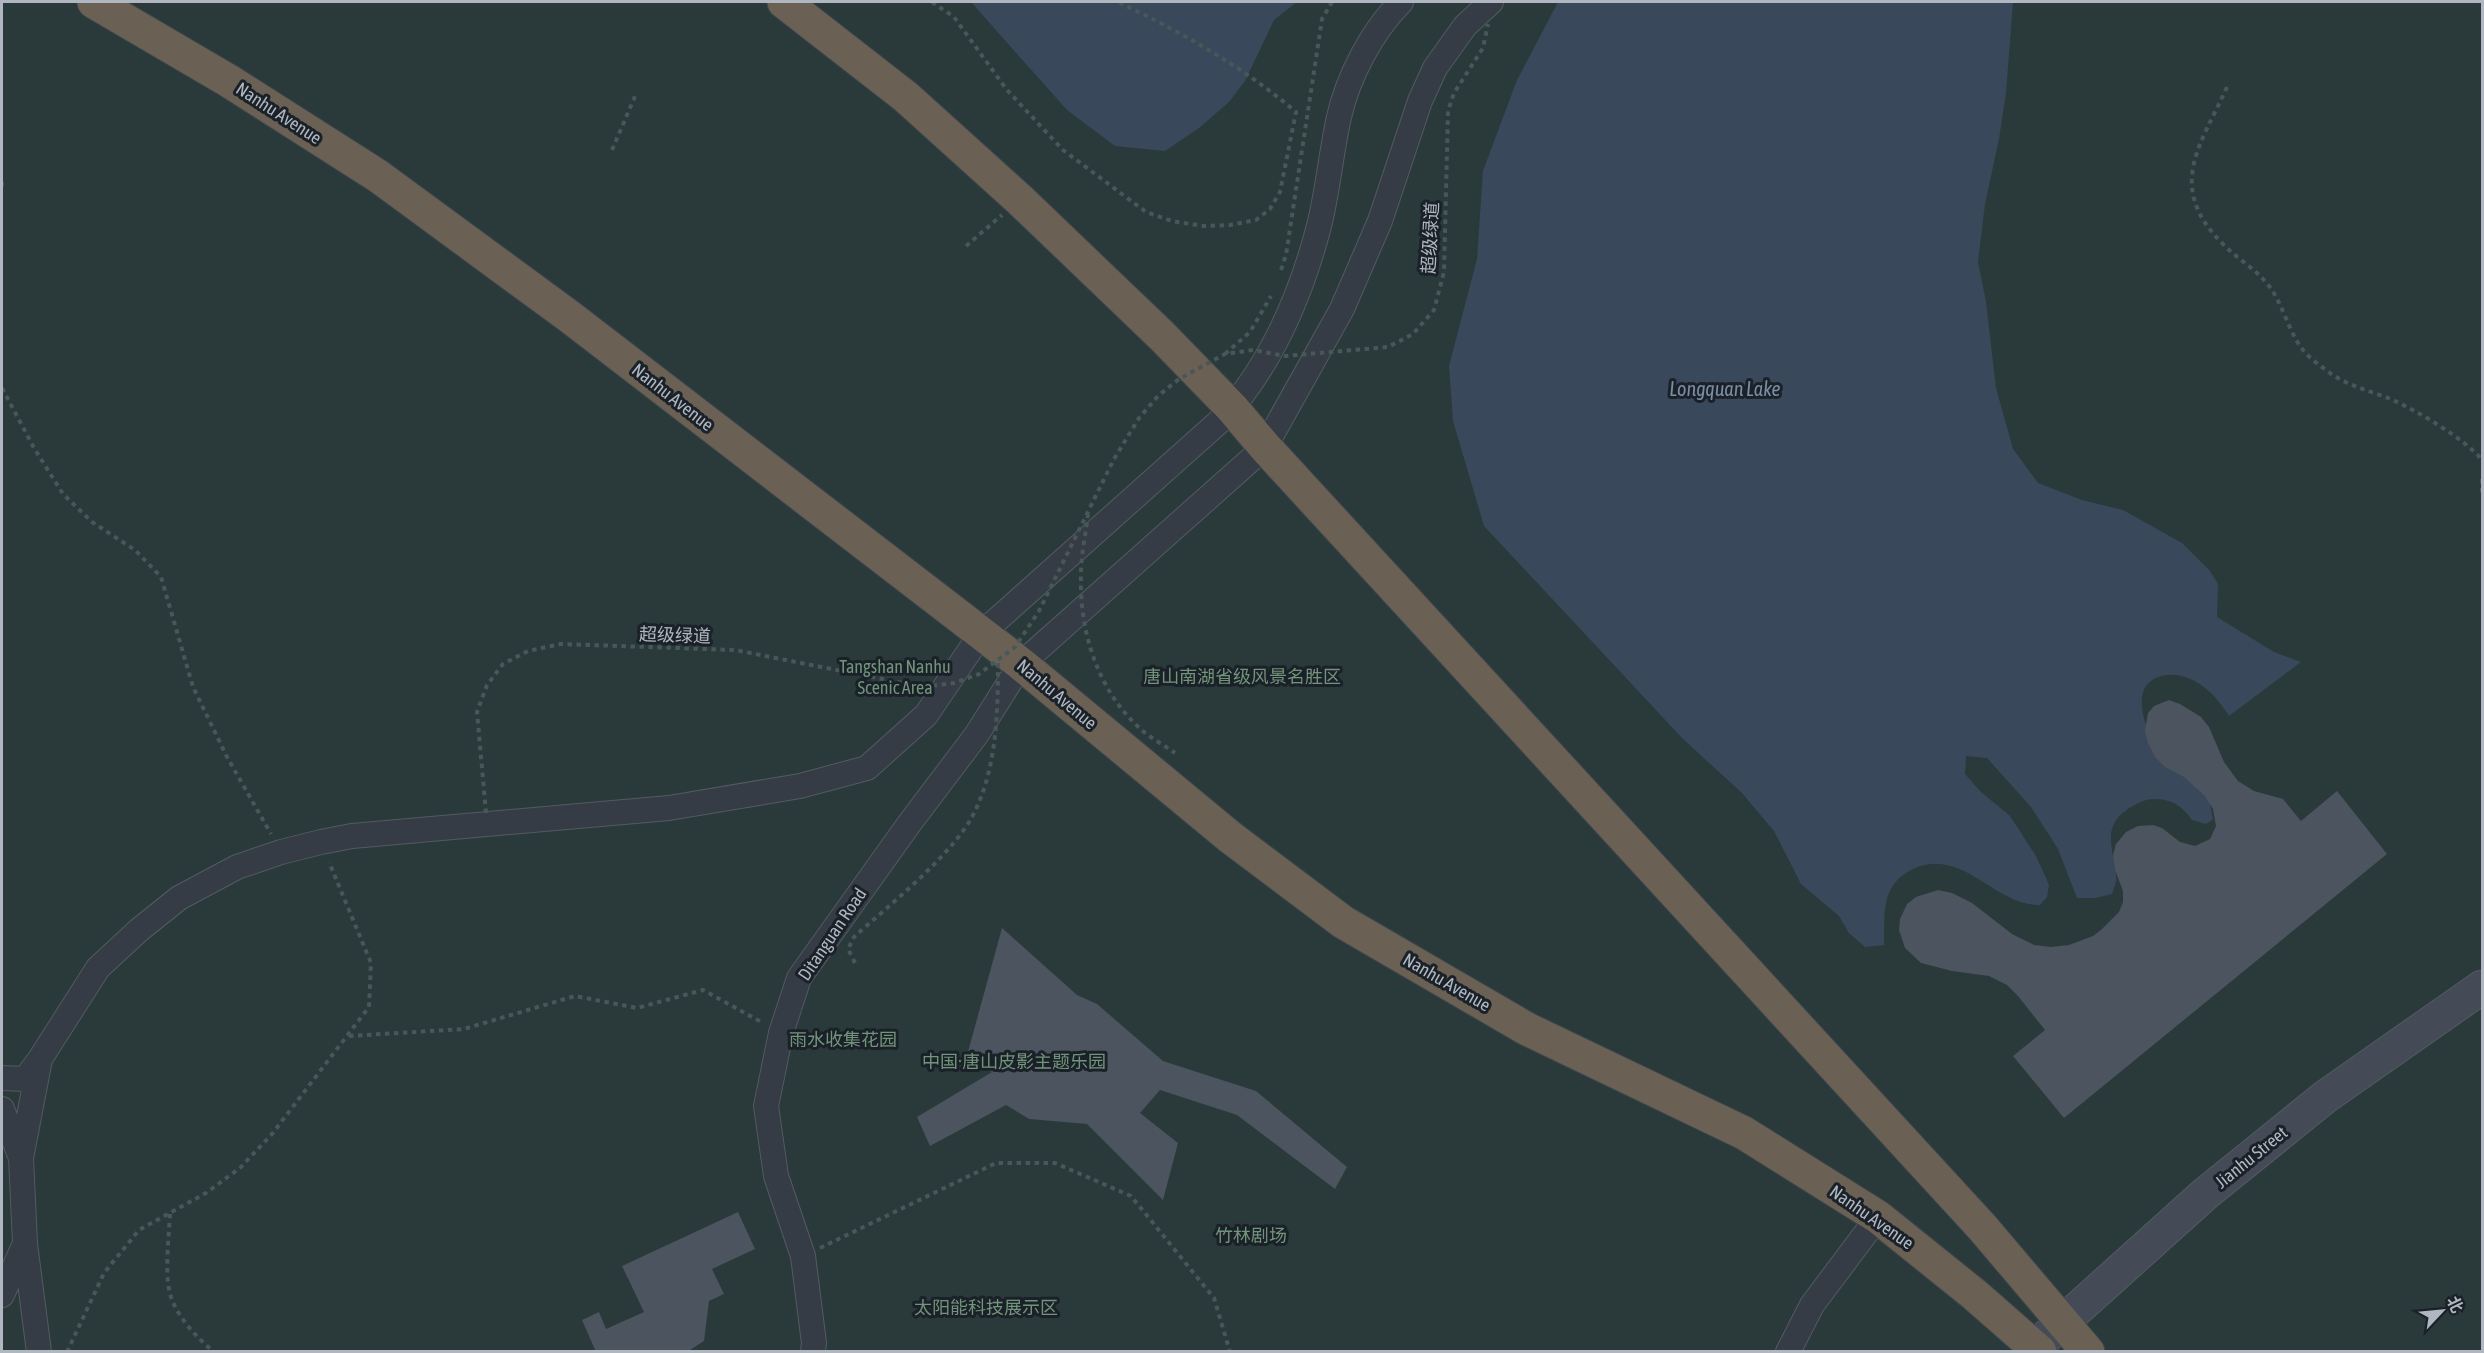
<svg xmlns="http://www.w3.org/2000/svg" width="2484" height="1353" font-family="'Asap Condensed','Noto Sans SC',sans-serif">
<rect width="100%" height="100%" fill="#222a34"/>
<path fill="#2a3a3a" d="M 2,2 L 2482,2 L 2482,1351 L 2,1352 Z"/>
<path fill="#3a485b" d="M 971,2 L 1297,2 L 1274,20 L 1245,81 L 1229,102 L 1199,128 L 1165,151 L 1115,146 L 1067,110 Z
M 1556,2 L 2013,2 L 2006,93 L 1999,139 L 1985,204 L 1978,262 L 1986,302 L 1996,388 L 2013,449 L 2038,483 L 2082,500 L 2123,510 L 2182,543 L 2210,571 L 2218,584 L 2217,617 L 2274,652 L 2301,662 L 2229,716 C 2215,693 2189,667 2158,677 C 2149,680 2143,688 2142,697 C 2139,730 2165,757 2188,777 C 2194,783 2205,789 2208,796 C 2211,803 2211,812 2213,819 L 2206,824 L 2192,820 C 2182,806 2172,799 2154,799 C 2146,799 2140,802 2133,806 C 2099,824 2114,849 2116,876 C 2117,881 2114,888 2112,894 L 2095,898 L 2077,898 L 2058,849 L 2031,807 L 1987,758 L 1966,756 L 1965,774 L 1981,792 L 2010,816 L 2036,856 L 2049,885 L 2047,897 L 2040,905 C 1994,906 1963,846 1913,869 C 1880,885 1885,913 1884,945 L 1865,947 L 1849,933 L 1839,916 L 1801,884 L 1774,831 L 1742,793 L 1683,739 L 1484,526 L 1453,421 L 1449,366 L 1477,259 L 1483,171 L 1517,80 L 1557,4 Z"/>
<path fill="#4b545f" d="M 2169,700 L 2180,704 L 2201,717 L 2209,727 L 2224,762 L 2238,781 L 2254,791 L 2283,799 L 2301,821 L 2337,791 L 2387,854 L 2064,1118 L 2013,1056 L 2045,1030 L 2018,996 L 2007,985 L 1989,976 L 1952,971 L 1921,963 L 1905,948 L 1899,930 L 1900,919 L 1907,904 L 1916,897 L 1938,890 L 1952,893 L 1972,903 L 2012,934 L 2034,945 L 2051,947 L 2069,945 L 2093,936 L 2102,929 L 2119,912 L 2123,902 L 2123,891 L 2115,870 L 2113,855 L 2116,844 L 2126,832 L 2138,826 L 2153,825 L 2162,828 L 2180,842 L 2195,846 L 2210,839 L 2216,826 L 2213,809 L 2205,796 L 2184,777 L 2165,767 L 2155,757 L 2148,743 L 2145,731 L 2148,713 L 2154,706 Z
M 1002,928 L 1077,995 L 1097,1004 L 1163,1061 L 1256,1091 L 1347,1167 L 1335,1189 L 1237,1115 L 1160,1090 L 1140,1113 L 1178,1143 L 1163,1200 L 1087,1124 L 1029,1119 L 1006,1105 L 930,1146 L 917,1117 L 992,1072 L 966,1059 Z
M 738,1212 L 755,1249 L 712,1269 L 724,1294 L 709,1301 L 704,1341 L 687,1352 L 596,1352 L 582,1320 L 599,1312 L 606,1329 L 644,1312 L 622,1266 Z"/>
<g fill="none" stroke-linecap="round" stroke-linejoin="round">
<g stroke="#535a62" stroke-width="26">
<path id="street" d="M 2,1078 L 25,1079 L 40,1059
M 2,1109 L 21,1158 L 25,1243 L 2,1295
M 21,1158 L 40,1059 L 98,968 L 139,930 L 179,898 L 237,867 L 281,852 L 321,842 L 352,836 L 669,808 L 800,786 L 867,768 L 926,715 L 981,634 L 1221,420 C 1270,367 1301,295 1319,226 C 1328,190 1331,153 1339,117 C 1348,77 1372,31 1401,2
M 25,1244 L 39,1352
M 813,1352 L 814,1343 L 803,1256 L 776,1176 L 766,1106 L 781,1033 L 799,978 L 909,824 L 977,734 L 1021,664 L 1265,447 L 1342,309 L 1380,221 L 1420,101 L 1435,68 L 1465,26 L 1491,2
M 1788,1352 L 1812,1305 L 1878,1217"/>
</g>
<g stroke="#535a62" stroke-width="35">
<path id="secondary" d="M 2035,1347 L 2205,1194 L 2325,1097 L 2482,987"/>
</g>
<g stroke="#40474f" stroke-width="35">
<path id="highway" d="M 94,2 L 229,81 L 378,176 L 570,317 L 1021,664 L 1230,837 L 1343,922 L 1527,1029 L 1744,1133 L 1878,1217 L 1975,1295 L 2040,1352
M 784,2 L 906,97 L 1020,200 L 1162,336 L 1232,408 L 1265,447 L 1982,1227 L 2088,1352"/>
</g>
<path stroke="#485759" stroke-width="4" stroke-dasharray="4.5 4.5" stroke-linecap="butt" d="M 932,2 L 954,17 L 1007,90 L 1063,150 L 1146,212 L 1172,221 L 1203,226 L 1230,225 L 1256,220 L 1270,209 L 1280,192 L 1296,112 C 1242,66 1181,32 1118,2
M 2227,87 C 2200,146 2166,187 2222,243 C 2237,259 2255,268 2269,286 C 2283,304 2288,331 2303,350 C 2309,358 2322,367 2330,373 C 2350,387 2371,391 2393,400 C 2419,412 2465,439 2482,460
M 612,150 L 636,94
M 2,182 L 2,188
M 966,246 L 1002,215
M 1281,270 L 1286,255 L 1322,19 L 1332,2
M 1225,354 L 1250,332 L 1271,296
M 2,388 L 34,448 L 63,494 L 92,522 L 135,550 L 161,577 L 193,687 L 227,757 L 271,834
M 2482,479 L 2482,495
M 349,1036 L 464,1029 L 575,996 L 637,1008 L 703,990 L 763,1023
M 170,1214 C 169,1235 165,1269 169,1289 C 173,1313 196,1337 214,1352
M 820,1248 L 996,1163 L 1055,1163 L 1131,1196 L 1214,1298 L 1230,1352
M 67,1352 L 104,1273 L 139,1230 L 206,1193 L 240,1168 L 272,1134 L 369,1007 L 371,963 L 329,862"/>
<use href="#street" stroke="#353c45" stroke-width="24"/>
<use href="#secondary" stroke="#444b57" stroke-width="33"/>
<use href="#highway" stroke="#6a6154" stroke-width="33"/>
<path stroke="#485759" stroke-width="4" stroke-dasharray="4.5 4.5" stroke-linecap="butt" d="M 1088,514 C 1086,533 1081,554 1081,574 C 1079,632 1098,693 1144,732 C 1153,739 1165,746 1175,753
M 486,813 L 477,712 L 487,685 L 503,664 L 528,651 L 561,644 L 735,650 L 923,687 L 954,683 L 979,674 L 1015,647 L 1039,611 L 1114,459 L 1139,418 L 1158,396 L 1179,379 L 1225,354 L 1253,350 L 1285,356 L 1388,347 L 1413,334 L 1434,310 L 1444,272 L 1448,111 L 1454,93 L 1483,48 L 1488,24
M 855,963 L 848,949 L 854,937 C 889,905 957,852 976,809 C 997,764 998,710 998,662"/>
</g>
<g text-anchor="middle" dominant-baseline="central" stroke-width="6" stroke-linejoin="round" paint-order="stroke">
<g font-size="18" fill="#b0b7c1" stroke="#1b2129">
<text transform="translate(279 113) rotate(33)">Nanhu Avenue</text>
<text transform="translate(1430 238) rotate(-87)">超级绿道</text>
<text transform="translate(673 397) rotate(38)">Nanhu Avenue</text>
<text transform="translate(675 635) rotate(2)">超级绿道</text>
<text transform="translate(1057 694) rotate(40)">Nanhu Avenue</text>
<text transform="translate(832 934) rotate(-56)">Ditanguan Road</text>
<text transform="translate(1447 982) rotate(30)">Nanhu Avenue</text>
<text transform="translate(2251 1157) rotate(-39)">Jianhu Street</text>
<text transform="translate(1872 1217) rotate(35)">Nanhu Avenue</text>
</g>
<g font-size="18" fill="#72947a" stroke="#1b2129">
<text x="895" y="666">Tangshan Nanhu<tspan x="895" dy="21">Scenic Area</tspan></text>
<text x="1242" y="676">唐山南湖省级风景名胜区</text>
<text x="843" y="1039">雨水收集花园</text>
<text x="1014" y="1061">中国·唐山皮影主题乐园</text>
<text x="1251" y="1235">竹林剧场</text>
<text x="986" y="1307">太阳能科技展示区</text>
</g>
<g font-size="20" font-style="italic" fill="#7c8ea6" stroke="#1b2129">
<text x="1725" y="388">Longquan Lake</text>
</g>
</g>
<rect width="2484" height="1353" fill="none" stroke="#b0b7c1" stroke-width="6"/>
<g transform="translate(2442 1311) rotate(64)" stroke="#1b2129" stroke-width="4.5" paint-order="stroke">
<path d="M0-4.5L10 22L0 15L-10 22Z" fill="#b0b7c1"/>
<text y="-9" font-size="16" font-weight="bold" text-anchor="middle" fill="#b0b7c1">北</text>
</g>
</svg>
